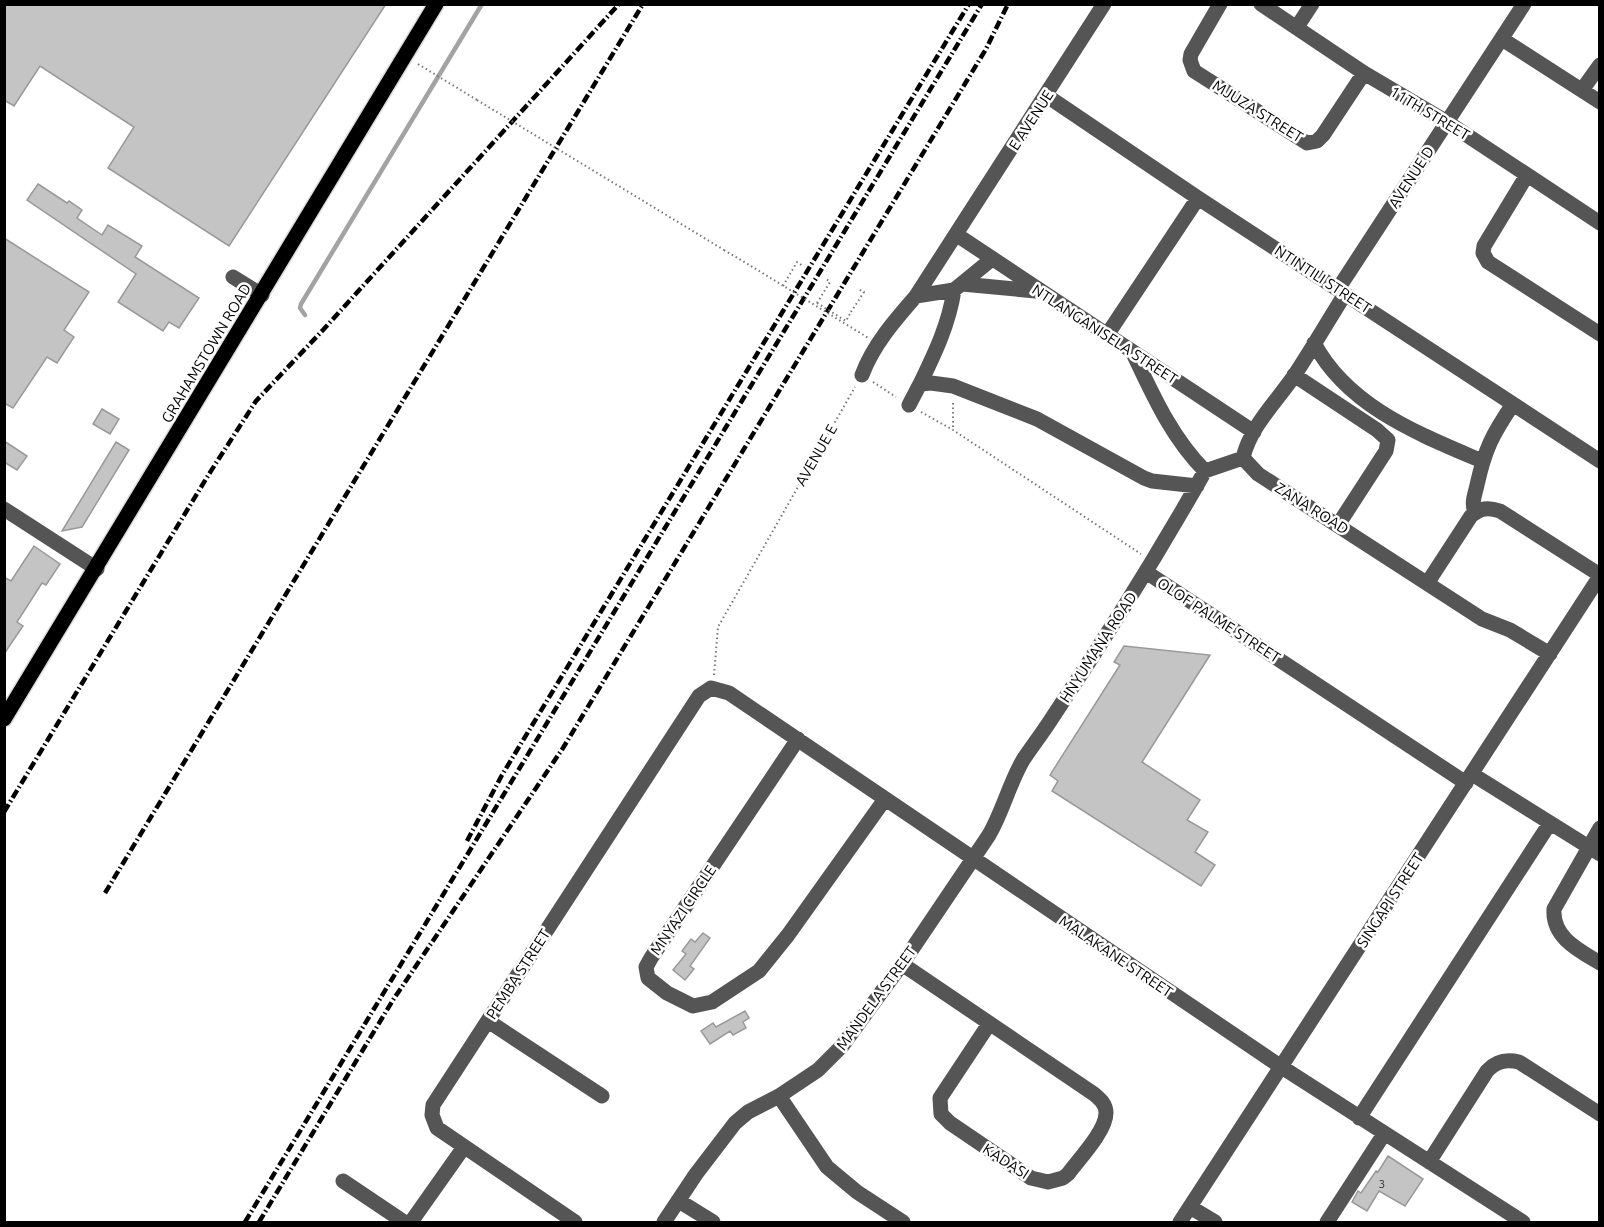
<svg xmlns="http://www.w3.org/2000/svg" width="1604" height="1227" font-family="Ubuntu,sans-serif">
<rect width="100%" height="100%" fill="#fff"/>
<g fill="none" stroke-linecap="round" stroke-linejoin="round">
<path stroke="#a3a3a3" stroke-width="4.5" d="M 305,315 L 300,308 L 301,304 L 482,4"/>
</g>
<path fill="#c4c4c4" stroke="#999" stroke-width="1.5" d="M 4,4 L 386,4 L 229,246 L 108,168 L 134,127 L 40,66 L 14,106 L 4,100 Z
M 38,184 L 67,203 L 69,201 L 82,210 L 77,218 L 102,235 L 108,225 L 142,246 L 135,257 L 199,298 L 179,328 L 169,322 L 163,331 L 118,302 L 136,274 L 27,200 Z
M 4,238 L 89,292 L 64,330 L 74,337 L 57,363 L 47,357 L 13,408 L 4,403 Z
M 102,409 L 119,419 L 110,434 L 93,424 Z
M 4,441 L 27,456 L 17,470 L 4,462 Z
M 116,442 L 129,450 L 82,527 L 62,531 Z
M 34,546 L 60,564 L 46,585 L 42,583 L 17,622 L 23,626 L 4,654 L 4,577 L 11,581 Z
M 1124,646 L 1210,655 L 1142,762 L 1200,800 L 1187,820 L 1208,832 L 1195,852 L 1215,865 L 1201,886 L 1052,791 L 1058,781 L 1050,775 L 1120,665 L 1114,662 Z
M 703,933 L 710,938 L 690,966 L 694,969 L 685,980 L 673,970 L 686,954 L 682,951 L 691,939 L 695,942 Z
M 745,1011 L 749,1018 L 743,1022 L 746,1028 L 733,1035 L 730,1031 L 710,1044 L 701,1031 L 713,1023 L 716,1027 Z
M 1388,1156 L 1423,1179 L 1405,1206 L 1379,1191 L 1367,1211 L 1352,1202 L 1358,1191 L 1361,1193 L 1376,1171 L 1378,1172 Z"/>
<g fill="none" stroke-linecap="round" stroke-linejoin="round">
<g stroke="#dbdbdb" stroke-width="18">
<path id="major" d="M 4,719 L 436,4"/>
</g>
<path stroke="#777" stroke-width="2" stroke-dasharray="1.5 3" stroke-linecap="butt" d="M 418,64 L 477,100
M 724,250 L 751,266
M 783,286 L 797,262 L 803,266
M 817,303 L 830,282 L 825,278
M 851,312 L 864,292 L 858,289
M 873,382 L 896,397
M 953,403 L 953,430
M 921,412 L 953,430 L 1141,554
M 714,675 L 718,627 L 855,387"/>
<path stroke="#555" stroke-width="15" d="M 1220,4 L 1191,54 L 1190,60 L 1194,71 L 1307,143 L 1317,141 L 1323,135 L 1364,73
M 1261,4 L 1364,73 L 1447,122 L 1600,223
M 1297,27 L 1312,4
M 1502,39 L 1600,102
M 1582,90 L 1600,65
M 1047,96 L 1198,198 L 1600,461
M 1527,175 L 1484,246 L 1483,253 L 1488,262 L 1600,334
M 957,235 L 1254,432
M 233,277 L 262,295
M 962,284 L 1036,291
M 1338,289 L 1524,4
M 1345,294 C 1328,321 1312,349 1294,376 C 1276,402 1250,427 1243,458 L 1258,474 L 1482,619 L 1510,630 L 1550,654
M 916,296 L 954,290 L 992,259
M 1107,335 L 1198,198
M 1314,343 C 1348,407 1419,434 1482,461
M 1132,351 C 1152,393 1171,437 1205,471
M 862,375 C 873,345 895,320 916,296 L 1104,4
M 1294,375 L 1377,430 L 1388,440 L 1386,451 L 1338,525
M 920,384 C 935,353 949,324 954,290
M 909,405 L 920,384 L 931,383 L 953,386 L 1037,419 L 1144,478 L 1152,481 L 1197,486
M 4,509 L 97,569
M 1475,512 C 1471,502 1475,495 1477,485 C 1485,449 1492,435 1513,404
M 1146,572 L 1466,783
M 1428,582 L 1471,516 C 1480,508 1488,507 1500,511 L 1600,575
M 798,739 L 651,958 L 646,967 L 648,978 L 667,993 L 693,1006 L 712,1002 L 759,971 L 788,935 L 885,799
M 1472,774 L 1600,854
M 1600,828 L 1554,909 C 1552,937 1578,950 1600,963
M 902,964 L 1094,1094 C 1100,1099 1106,1104 1106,1113 C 1106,1131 1079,1159 1068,1174 L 1063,1178 L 1048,1182 L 1031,1178 L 950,1123 L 941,1114 L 940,1098 L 989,1024
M 488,1021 L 602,1096
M 779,1096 L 827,1167 L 857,1192 L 903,1222
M 1359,1118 L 1550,823
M 1429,1162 L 1487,1071 C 1496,1061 1506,1059 1519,1062 L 1600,1114
M 343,1181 L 404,1222
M 679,1201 L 713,1222
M 1190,1207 L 1215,1222
M 411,1222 L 464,1147
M 575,1222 L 437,1128 L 432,1115 L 433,1105 L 699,696 L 711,688 L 729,693 L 1280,1066 L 1523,1222
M 664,1222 L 696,1174 L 735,1123 L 748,1112 L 779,1096 L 818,1070 L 842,1046 L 902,964 L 989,835 C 1003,811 1009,784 1023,760 C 1033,745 1044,731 1054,715 C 1107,636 1158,554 1205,471 L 1243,458
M 1180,1222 L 1600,576
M 1327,1222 L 1384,1134"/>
<use href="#major" stroke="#000" stroke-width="15"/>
<path stroke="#000" stroke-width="4.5" stroke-dasharray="9 3 1.5 3" stroke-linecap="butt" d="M 4,812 L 209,474 L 256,401 L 323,330 L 619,4
M 467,841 L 502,775 L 969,4
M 105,893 L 643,4
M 245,1222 L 982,4
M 259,1222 L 393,1000 L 563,748 L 986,49 L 1008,4"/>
<path stroke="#777" stroke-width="2" stroke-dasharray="1.5 3" stroke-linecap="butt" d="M 477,100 L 724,250
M 751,266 L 870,339
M 817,303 L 846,321 L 851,312"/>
</g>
<g text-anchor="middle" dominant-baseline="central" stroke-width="5" stroke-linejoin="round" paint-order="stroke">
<g font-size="12" fill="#313131">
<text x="1382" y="1183">3</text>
</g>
<g font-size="15" fill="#000" stroke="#fff">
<text transform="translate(1258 111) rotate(32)">MJUZA STREET</text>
<text transform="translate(1430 113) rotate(31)">11TH STREET</text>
<text transform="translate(1031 120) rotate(-57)">E AVENUE</text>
<text transform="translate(1411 177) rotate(-57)">AVENUE D</text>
<text transform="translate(1323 279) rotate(33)">NTINTILI STREET</text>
<text transform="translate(1105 334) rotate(33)">NTLANGANISELA STREET</text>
<text transform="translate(206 353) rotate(-59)">GRAHAMSTOWN ROAD</text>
<text transform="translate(816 455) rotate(-60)">AVENUE E</text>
<text transform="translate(1312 508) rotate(32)">ZANA ROAD</text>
<text transform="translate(1219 620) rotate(33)">OLOF PALME STREET</text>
<text transform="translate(1098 647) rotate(-57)">HNYUMANA ROAD</text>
<text transform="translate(1390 900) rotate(-57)">SINGAPI STREET</text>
<text transform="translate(683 910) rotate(-56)">MNYAZI CIRCLE</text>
<text transform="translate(1116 956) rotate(34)">MALAKANE STREET</text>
<text transform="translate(518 974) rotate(-57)">PEMBA STREET</text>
<text transform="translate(876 998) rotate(-54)">MANDELA STREET</text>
<text transform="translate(1006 1161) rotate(33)">KADASI</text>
</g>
</g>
<rect width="1604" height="1227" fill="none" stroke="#000000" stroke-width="12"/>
</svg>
